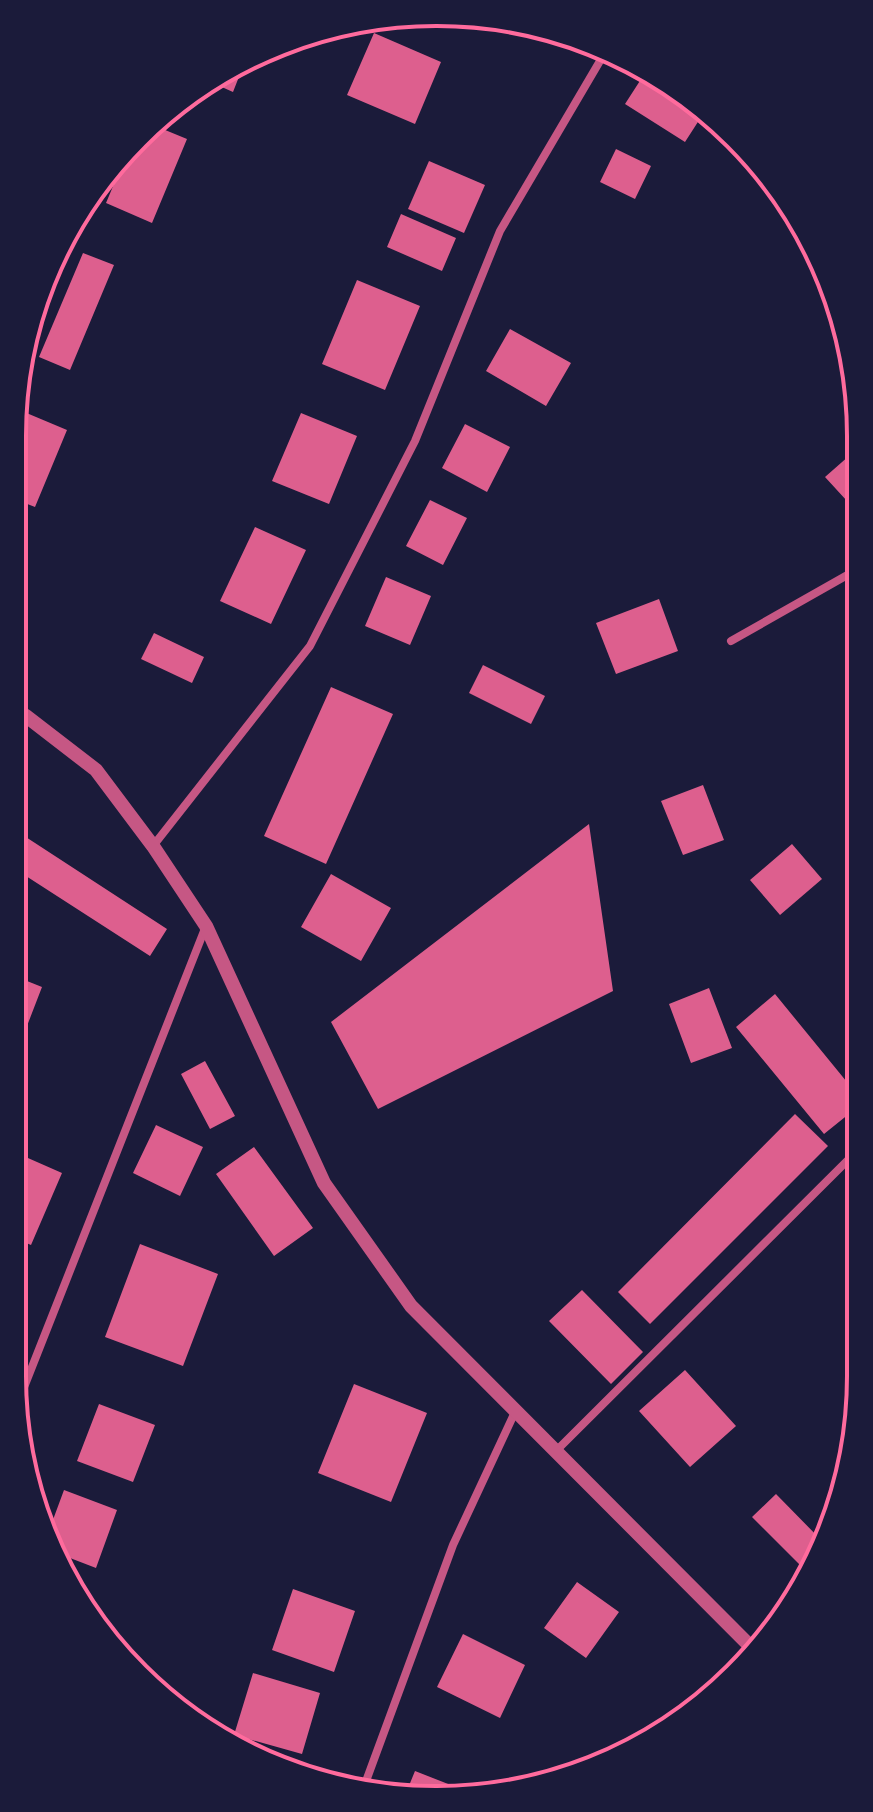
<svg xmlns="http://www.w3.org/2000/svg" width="873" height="1812" font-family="'Roboto Condensed',sans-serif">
<rect width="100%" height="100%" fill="#1b1b3a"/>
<path fill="#dd5f8e" d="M 374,33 L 441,62 L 415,124 L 347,95 Z
M 244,64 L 233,92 L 215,84 L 220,81 Z
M 645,73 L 705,111 L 685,142 L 625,104 Z
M 153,125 L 187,139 L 152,223 L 106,203 L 129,148 L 137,136 Z
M 616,149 L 651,166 L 635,199 L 600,182 Z
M 429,161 L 485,185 L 464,233 L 408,209 Z
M 401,214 L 456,238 L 442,271 L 387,247 Z
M 83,253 L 114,265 L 70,370 L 39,357 Z
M 357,280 L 420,306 L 385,390 L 322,364 Z
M 510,329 L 571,363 L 546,406 L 486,371 Z
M 17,409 L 67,430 L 35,507 L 12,498 L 12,436 Z
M 301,413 L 357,436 L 329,504 L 272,481 Z
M 465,424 L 510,447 L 487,492 L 442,468 Z
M 858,448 L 858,513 L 825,477 Z
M 430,500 L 467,518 L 443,565 L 406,546 Z
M 255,527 L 306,550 L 271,624 L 220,601 Z
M 386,577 L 431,596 L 410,645 L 365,626 Z
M 659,599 L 678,651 L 616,674 L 596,623 Z
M 154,633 L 204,657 L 192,683 L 141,659 Z
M 483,665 L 545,696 L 531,724 L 469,693 Z
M 331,687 L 393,714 L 326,864 L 264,836 Z
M 703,785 L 724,840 L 683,855 L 661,801 Z
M 589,824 L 613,991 L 378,1109 L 331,1022 Z
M 12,828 L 167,929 L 150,956 L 12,867 Z
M 792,844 L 822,879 L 780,915 L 750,880 Z
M 331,874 L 391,908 L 361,961 L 301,927 Z
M 12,975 L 42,987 L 12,1065 Z
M 709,988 L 732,1048 L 691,1063 L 669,1004 Z
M 775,994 L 860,1098 L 860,1105 L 824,1134 L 736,1027 Z
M 205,1061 L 235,1116 L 210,1129 L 181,1074 Z
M 795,1114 L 828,1146 L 650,1324 L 618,1292 Z
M 156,1125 L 203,1147 L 180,1196 L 133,1173 Z
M 254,1147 L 313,1228 L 274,1256 L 216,1174 Z
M 12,1151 L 62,1173 L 31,1245 L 12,1237 Z
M 140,1244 L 218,1274 L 183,1366 L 105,1337 Z
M 582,1290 L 643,1352 L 611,1384 L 549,1321 Z
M 685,1370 L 736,1426 L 690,1467 L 639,1411 Z
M 354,1384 L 427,1413 L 391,1502 L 318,1473 Z
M 99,1404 L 155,1425 L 133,1482 L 77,1461 Z
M 64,1490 L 117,1510 L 96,1568 L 57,1553 L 47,1536 Z
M 776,1494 L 825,1544 L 807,1572 L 752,1517 Z
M 577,1582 L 619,1612 L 586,1658 L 544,1628 Z
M 293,1589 L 355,1611 L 334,1672 L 272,1650 Z
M 463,1634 L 525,1665 L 500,1718 L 437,1687 Z
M 253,1673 L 320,1693 L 302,1754 L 234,1735 Z
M 415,1771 L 466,1791 L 464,1795 L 406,1793 Z"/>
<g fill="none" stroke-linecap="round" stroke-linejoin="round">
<path stroke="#c65784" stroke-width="8" d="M 731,641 L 858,569
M 153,846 L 310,646 L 415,441 L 500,231 L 607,49
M 17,1405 L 206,926
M 556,1451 L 860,1148
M 362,1792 L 453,1545 L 515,1412"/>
<path stroke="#c65784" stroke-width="14" d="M 12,710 L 26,716 L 96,770 L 153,846 L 206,926 L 324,1183 L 411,1306 L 757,1653"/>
</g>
<path d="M0 0H873V1812H0ZM436 26H437A410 410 0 0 1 847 436V1376A410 410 0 0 1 437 1786H436A410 410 0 0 1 26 1376V436A410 410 0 0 1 436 26Z" fill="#1b1b3a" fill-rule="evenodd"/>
<path fill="none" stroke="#ff6b9d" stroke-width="4" d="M436 26H437A410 410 0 0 1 847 436V1376A410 410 0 0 1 437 1786H436A410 410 0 0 1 26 1376V436A410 410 0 0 1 436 26Z"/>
</svg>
